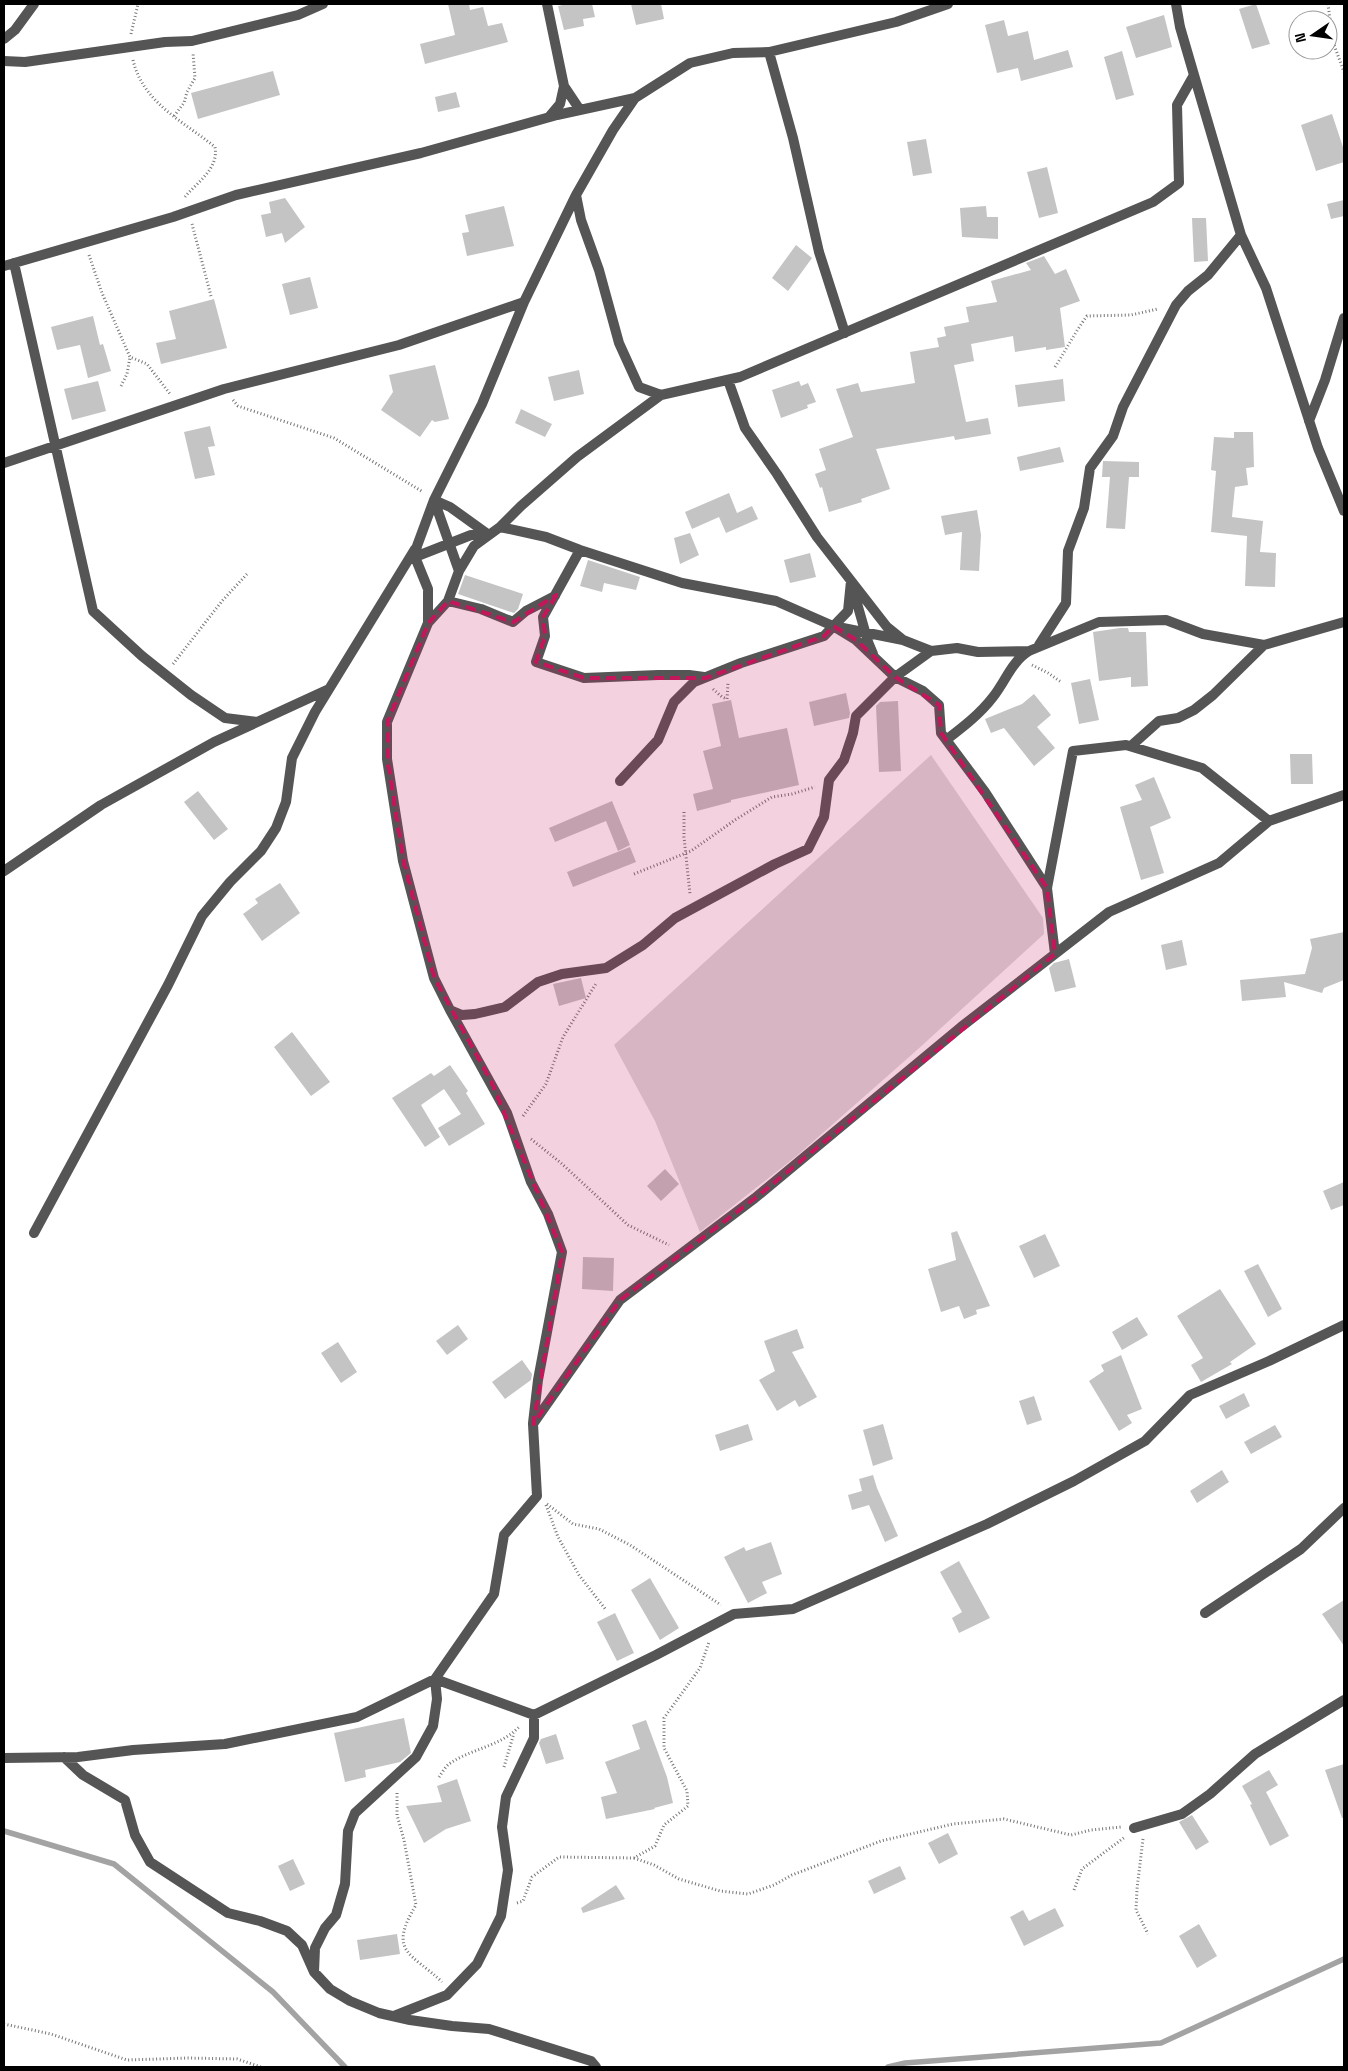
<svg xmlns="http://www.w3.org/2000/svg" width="1348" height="2071" font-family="'Space Grotesk',sans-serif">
<rect width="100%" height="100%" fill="#fff"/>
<path fill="#dcdcdc" d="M 931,755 L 1043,918 L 1044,934 L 917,1050 L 799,1154 L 700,1232 L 655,1121 L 614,1045 Z"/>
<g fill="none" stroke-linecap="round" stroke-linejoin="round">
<path stroke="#a3a3a3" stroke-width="5.5" d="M 4,1831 L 114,1864 L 273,1992 L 345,2067
M 888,2067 L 905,2063 L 1161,2043 L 1344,1959"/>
</g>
<path fill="#c4c4c4" d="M 448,4 L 469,4 L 470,10 L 483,7 L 488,26 L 502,23 L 508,42 L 425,64 L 420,44 L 455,35 Z
M 567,4 L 592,4 L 595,17 L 583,19 L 584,26 L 564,30 L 558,6 Z
M 631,4 L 661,4 L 664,19 L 636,25 Z
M 1256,4 L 1270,44 L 1252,49 L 1239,9 Z
M 1164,15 L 1172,47 L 1136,58 L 1126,27 Z
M 1004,20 L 1008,36 L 1028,31 L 1034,60 L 1068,50 L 1073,67 L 1021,81 L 1018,68 L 997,73 L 985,25 Z
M 1122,51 L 1134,95 L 1116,100 L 1104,57 Z
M 273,71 L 280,95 L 198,119 L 191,93 Z
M 456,92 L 460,107 L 438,112 L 435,97 Z
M 1332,114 L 1344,150 L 1344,162 L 1316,171 L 1301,125 Z
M 926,139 L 932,173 L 913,176 L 907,142 Z
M 1047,167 L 1058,213 L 1039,218 L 1027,172 Z
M 285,198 L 305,227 L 285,243 L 282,233 L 266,237 L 261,215 L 271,213 L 269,202 Z
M 1344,200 L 1344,216 L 1331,219 L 1327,204 Z
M 504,206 L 514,246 L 467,256 L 462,233 L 469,232 L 465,215 Z
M 986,206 L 987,217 L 998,217 L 998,239 L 962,237 L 960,208 Z
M 1192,218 L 1206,218 L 1208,261 L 1194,262 Z
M 796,245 L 812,258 L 788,291 L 772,278 Z
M 1044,256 L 1055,274 L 1066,269 L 1080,301 L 1060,308 L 1065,347 L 1046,350 L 1046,347 L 1015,352 L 1013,336 L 971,344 L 974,361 L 954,365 L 966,422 L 988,418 L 991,434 L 955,440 L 954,436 L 876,449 L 890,489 L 861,499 L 862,502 L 829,512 L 822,487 L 820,488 L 815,474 L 826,470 L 819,449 L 853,437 L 836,389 L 858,383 L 861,392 L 915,383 L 910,352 L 939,347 L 937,338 L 946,336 L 944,327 L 969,322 L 966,307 L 997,302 L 991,281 L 1031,270 L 1026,263 Z
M 310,277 L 318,308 L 290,315 L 282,284 Z
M 214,299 L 227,348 L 161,364 L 156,343 L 176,339 L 169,311 Z
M 93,316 L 100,345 L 103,344 L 111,371 L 88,378 L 80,345 L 57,350 L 51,327 Z
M 435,365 L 449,419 L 435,422 L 432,420 L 420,437 L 381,410 L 393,392 L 389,375 Z
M 579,370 L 584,394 L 554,401 L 548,377 Z
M 1063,379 L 1065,401 L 1018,407 L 1015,385 Z
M 98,381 L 106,411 L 72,420 L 64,389 Z
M 799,381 L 801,386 L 808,383 L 816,402 L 807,405 L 808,408 L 781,418 L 772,390 Z
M 521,409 L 552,424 L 545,437 L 515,423 Z
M 210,426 L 215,446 L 208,447 L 215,475 L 195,479 L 184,432 Z
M 1234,432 L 1253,432 L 1254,467 L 1246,468 L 1248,485 L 1235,487 L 1232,517 L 1263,521 L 1260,552 L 1276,553 L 1275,587 L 1245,586 L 1247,536 L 1211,532 L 1216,471 L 1211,470 L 1214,437 L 1234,438 Z
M 1060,447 L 1064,462 L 1020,471 L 1017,457 Z
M 1103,461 L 1139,462 L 1139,477 L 1129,477 L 1125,529 L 1106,528 L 1110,477 L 1102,477 Z
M 729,493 L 737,513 L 752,506 L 758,519 L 726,533 L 719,517 L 692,529 L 685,512 Z
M 977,510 L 981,535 L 979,571 L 960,570 L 962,532 L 945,535 L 941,516 Z
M 690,533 L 699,555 L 680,564 L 674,538 Z
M 810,553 L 816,577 L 790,583 L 784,560 Z
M 588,560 L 640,577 L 636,590 L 604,583 L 602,592 L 580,586 Z
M 465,575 L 523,594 L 518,609 L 514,613 L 458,594 Z
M 1120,628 L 1128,628 L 1129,632 L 1146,632 L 1148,686 L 1131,687 L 1131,677 L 1099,681 L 1093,632 Z
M 1090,679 L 1099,720 L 1079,724 L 1071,683 Z
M 846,693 L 850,713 L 849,718 L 814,726 L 809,702 Z
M 1034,694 L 1051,715 L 1037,727 L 1055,748 L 1034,766 L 1004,728 L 991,733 L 985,719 L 1022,704 Z
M 731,700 L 739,738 L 787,728 L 799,785 L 731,800 L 731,802 L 697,811 L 693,794 L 713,789 L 703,751 L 721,746 L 712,704 Z
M 898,701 L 901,771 L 879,772 L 876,706 L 880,702 Z
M 1290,754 L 1312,754 L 1313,784 L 1291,784 Z
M 1154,777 L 1171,818 L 1150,827 L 1164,873 L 1141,880 L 1120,807 L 1142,800 L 1135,785 Z
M 198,791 L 228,829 L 214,840 L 184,802 Z
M 612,801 L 630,845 L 618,851 L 606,821 L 555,842 L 549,828 Z
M 630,847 L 636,862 L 573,887 L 567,872 Z
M 280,883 L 300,913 L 262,941 L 243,914 L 258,903 L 255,899 Z
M 1344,932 L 1344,980 L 1324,988 L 1322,993 L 1284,982 L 1286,997 L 1242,1001 L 1240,980 L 1305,974 L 1312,948 L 1310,939 Z
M 1182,940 L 1187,965 L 1166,970 L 1161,945 Z
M 1069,959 L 1076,987 L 1055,992 L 1049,968 L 1054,963 Z
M 581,978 L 586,998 L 559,1006 L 553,984 Z
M 292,1032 L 330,1082 L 311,1096 L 274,1047 Z
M 450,1065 L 468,1091 L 466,1093 L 485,1124 L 449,1146 L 438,1128 L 461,1114 L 444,1089 L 421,1105 L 440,1137 L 425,1147 L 392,1098 L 431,1073 L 434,1076 Z
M 665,1169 L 679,1184 L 661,1201 L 647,1186 Z
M 1344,1182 L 1344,1205 L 1331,1210 L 1323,1191 Z
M 957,1231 L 990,1306 L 976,1310 L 977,1314 L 964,1319 L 959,1306 L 941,1312 L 928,1269 L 956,1260 L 951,1233 Z
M 1045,1234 L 1060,1266 L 1034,1278 L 1019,1246 Z
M 583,1257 L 614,1258 L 613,1291 L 582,1289 Z
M 1258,1264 L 1282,1309 L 1268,1317 L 1244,1271 Z
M 1220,1289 L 1256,1344 L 1230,1362 L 1232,1364 L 1201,1382 L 1191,1365 L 1203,1358 L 1177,1316 Z
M 1137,1317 L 1148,1335 L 1122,1350 L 1112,1332 Z
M 458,1325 L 468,1339 L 447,1355 L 436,1341 Z
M 797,1329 L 804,1348 L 792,1352 L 817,1397 L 799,1407 L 795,1400 L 777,1411 L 759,1380 L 775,1371 L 764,1341 Z
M 338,1342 L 357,1372 L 341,1383 L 321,1353 Z
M 1121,1355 L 1142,1409 L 1127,1415 L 1132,1423 L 1119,1431 L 1089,1381 L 1104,1371 L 1101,1365 Z
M 522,1360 L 532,1374 L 531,1380 L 505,1399 L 492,1382 Z
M 1244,1393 L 1250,1406 L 1226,1419 L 1219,1406 Z
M 1034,1396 L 1042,1420 L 1027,1425 L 1019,1401 Z
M 748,1424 L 753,1440 L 720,1451 L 715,1435 Z
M 883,1424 L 893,1459 L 873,1466 L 863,1430 Z
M 1275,1425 L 1282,1437 L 1251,1454 L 1244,1442 Z
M 1222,1470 L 1229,1482 L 1197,1503 L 1190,1491 Z
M 873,1475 L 877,1488 L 898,1536 L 885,1542 L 869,1505 L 852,1510 L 848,1495 L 862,1491 L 859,1479 Z
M 771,1542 L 782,1574 L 762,1582 L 767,1593 L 748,1603 L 724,1557 L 744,1547 L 746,1551 Z
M 959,1561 L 990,1618 L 959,1633 L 952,1618 L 962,1612 L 940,1572 Z
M 650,1578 L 679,1628 L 660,1640 L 631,1590 Z
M 1344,1600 L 1344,1646 L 1322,1614 Z
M 615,1613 L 634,1653 L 617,1661 L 597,1622 Z
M 404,1718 L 411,1753 L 400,1762 L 365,1770 L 366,1777 L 345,1782 L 334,1733 Z
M 646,1720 L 667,1777 L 673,1803 L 654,1808 L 655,1809 L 606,1819 L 601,1797 L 617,1793 L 605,1762 L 640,1749 L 632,1725 Z
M 556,1734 L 564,1759 L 546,1764 L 539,1743 L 541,1739 Z
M 1344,1764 L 1344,1818 L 1342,1818 L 1325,1770 Z
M 1269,1770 L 1278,1785 L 1266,1792 L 1289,1836 L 1270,1846 L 1250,1805 L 1252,1804 L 1242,1786 Z
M 457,1779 L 471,1821 L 446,1829 L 424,1843 L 406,1806 L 442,1802 L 437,1786 Z
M 1192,1815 L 1209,1842 L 1196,1850 L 1179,1822 Z
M 948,1833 L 958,1854 L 939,1864 L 928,1843 Z
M 293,1859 L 305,1884 L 290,1891 L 278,1866 Z
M 900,1866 L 906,1879 L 874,1894 L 868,1881 Z
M 616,1885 L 625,1899 L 583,1913 L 581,1908 Z
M 1055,1908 L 1064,1926 L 1024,1946 L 1010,1917 L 1023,1910 L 1029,1921 Z
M 1199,1924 L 1217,1956 L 1197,1968 L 1179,1936 Z
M 397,1934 L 400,1954 L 360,1960 L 357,1940 Z"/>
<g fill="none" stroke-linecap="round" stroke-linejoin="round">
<path stroke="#777" stroke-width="3" stroke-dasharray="1 2.5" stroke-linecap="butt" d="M 1328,4 L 1333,42 L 1344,72
M 131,34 L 138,4
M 133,60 C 143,103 183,121 215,147 C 219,169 197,182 184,198
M 174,116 L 184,103 L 187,92 L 195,78 L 193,53
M 192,224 L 211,296
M 89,255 L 102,293 L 130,357 L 147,364 L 170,394
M 1055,367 C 1066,350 1075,332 1087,316 L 1131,315 L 1158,309
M 121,386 L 127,374 L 130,357
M 233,400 L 238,406 L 334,438 L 423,492
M 173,664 L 222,601 L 248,573
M 1032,665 L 1048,673 L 1061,682
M 713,689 L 722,697 L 727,699 L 728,683
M 684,812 L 684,837 L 690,894
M 634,874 L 691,851 L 735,820 L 772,797 L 792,794 L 815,787
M 523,1116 L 546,1084 L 563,1037 L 597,982
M 531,1139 L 561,1163 L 628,1225 L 669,1245
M 547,1504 L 573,1524 L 599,1529 L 630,1545 L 721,1605
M 546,1505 L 558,1537 L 579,1575 L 606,1610
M 504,1767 L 514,1733
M 439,1777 C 442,1773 445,1767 449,1764 C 472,1748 500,1747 520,1726
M 397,1793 L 397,1815 L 404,1840 L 416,1905 C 387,1953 412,1953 442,1982
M 1143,1839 L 1137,1889 L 1136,1910 L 1148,1934
M 634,1858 L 654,1865 L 679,1879 L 720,1891 L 748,1894 L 774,1885 L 792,1875 L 881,1841 L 953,1824 L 1004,1819 L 1071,1835 L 1091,1830 L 1121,1827
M 1074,1890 L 1082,1869 L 1125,1837
M 517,1903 L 523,1901 L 532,1877 L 559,1857 L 634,1858 L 655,1846 L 664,1825 L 688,1806 L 687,1791 L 664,1748 L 664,1718 L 700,1668 L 709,1642
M 4,2024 L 51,2034 L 127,2060 L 188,2058 L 237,2059 L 261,2067"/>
<path stroke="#555" stroke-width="10" d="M 547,4 L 564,86 L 580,110
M 948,4 L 896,22 L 769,52 L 733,53 L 690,63 L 635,98 L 613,130 L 576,195 L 524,302 L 482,404 L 434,500 L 417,546 L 415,557 L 428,589 L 428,623 L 387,722 L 387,759 L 403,861 L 434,978 L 450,1010 L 462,1015 L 475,1014 L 505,1007 L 538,982 L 562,974 L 606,968 L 643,945 L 675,918 L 775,864 L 808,849 L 824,817 L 829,780 L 844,760 L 853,733 L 856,716 L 895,677 L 931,651 L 957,648 L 978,652 L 1029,651 L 1099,622 L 1166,620 L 1203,634 L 1264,645 L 1344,622
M 4,39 L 15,30 L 34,4
M 769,52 L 793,138 L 819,252 L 845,333
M 4,61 L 25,62 L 165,42 L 192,41 L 298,15 L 323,4
M 1194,75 L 1241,235 L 1266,288 L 1318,448 L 1344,511
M 549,117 L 560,104 L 564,86
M 576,195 L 581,220 L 599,270 L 619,343 L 639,387 L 661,395 L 740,377 L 1153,202 L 1179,183 L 1177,105 L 1194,75 L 1180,27 L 1176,4
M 14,263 L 93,611 L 142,656 L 191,695 L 225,718 L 257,722
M 4,266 L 173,217 L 236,195 L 421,153 L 557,115 L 635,98
M 728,380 L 745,428 L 777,474 L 817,537 L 887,627 L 903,640 L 931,651
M 1309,421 L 1325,380 L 1344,318
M 4,463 L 224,389 L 399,345 L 524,302
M 434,500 L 459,571
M 500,527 L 546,537 L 580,550 L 682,583 L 776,601 L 833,626 L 903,640
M 580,550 L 543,617 L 545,636 L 536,662 L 584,678 L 658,675 L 689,675 L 704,677
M 415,557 L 471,535 L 489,535 L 450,507 L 434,500
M 853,589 L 868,642 L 873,654
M 448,601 L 481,609 L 513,622 L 526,611 L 555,596
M 428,623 L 448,601 L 459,571 L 474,546 L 500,527 L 521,506 L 577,457 L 661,395
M 833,626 L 856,640 L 895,677 L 923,691 L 939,705 L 941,733 L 985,792 L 1047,888 L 1073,751 L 1126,745 L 1202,768 L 1269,821 L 1344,795
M 1039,645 L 1066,603 L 1068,551 L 1084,508 L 1090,468 L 1113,436 L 1123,407 L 1176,305 L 1188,291 L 1208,275 L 1241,235
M 946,740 C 963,727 980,714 993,697 C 1005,682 1012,661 1029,651
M 1131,746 L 1159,721 L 1178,718 L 1194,710 L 1213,695 L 1264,645
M 620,781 L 658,740 L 674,702 L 694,682 L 741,663 L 824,636 L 848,611 L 851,581
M 4,871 L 101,805 L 214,742 L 329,689
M 1047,888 L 1055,954
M 450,1010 L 507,1113 L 531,1182 L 548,1214 L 562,1252 L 538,1380 L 533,1423
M 34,1233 L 168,985 L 202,916 L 230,882 L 261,851 L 276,828 L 286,802 L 292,758 L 315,712 L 415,549
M 1205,1613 L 1301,1549 L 1344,1508
M 64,1757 L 83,1775 L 125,1800 L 135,1835 L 150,1862 L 228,1913 L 260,1921 L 287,1931 L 302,1945 L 314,1972 L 330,1989 L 350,2001 L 379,2013 L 410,2020 L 452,2026 L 489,2029 L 591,2061 L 596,2067
M 4,1758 L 78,1757 L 133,1750 L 225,1744 L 357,1717 L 435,1679 L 534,1715 L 656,1655 L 734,1614 L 793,1609 L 987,1524 L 1074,1481 L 1145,1441 L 1190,1395 L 1269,1361 L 1344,1325
M 1134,1828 L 1182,1814 L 1210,1794 L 1255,1754 L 1344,1700
M 314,1972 L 315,1948 L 325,1928 L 336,1915 L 345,1884 L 348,1831 L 355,1813 L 416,1757 L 433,1726 L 437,1699 L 435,1679 L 494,1594 L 504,1535 L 537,1496 L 533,1424 L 620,1300 L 755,1198 L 961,1027 L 1109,912 L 1219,863 L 1269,821
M 394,2016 L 447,1995 L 477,1964 L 501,1916 L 508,1870 L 502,1827 L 506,1797 L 534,1738 L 534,1715"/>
</g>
<path fill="#c2185b" fill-opacity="0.2" stroke="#c2185b" stroke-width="4" stroke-dasharray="10 6" stroke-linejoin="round" d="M 556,595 L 543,617 L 545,636 L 536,662 L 584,678 L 705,678 L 824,636 L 833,626 L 856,640 L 895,677 L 939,705 L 941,733 L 1047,888 L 1055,954 L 755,1198 L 620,1300 L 533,1424 L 562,1252 L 491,1082 L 434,978 L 403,861 L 387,759 L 387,722 L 428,623 L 448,601 L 513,622 Z"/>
<rect width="1348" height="2071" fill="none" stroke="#000000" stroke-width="10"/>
<g transform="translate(1313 35) rotate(257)"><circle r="24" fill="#ffffff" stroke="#999999"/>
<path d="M0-4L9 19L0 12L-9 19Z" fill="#000000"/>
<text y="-8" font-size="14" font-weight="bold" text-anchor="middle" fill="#000000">N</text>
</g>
</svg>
